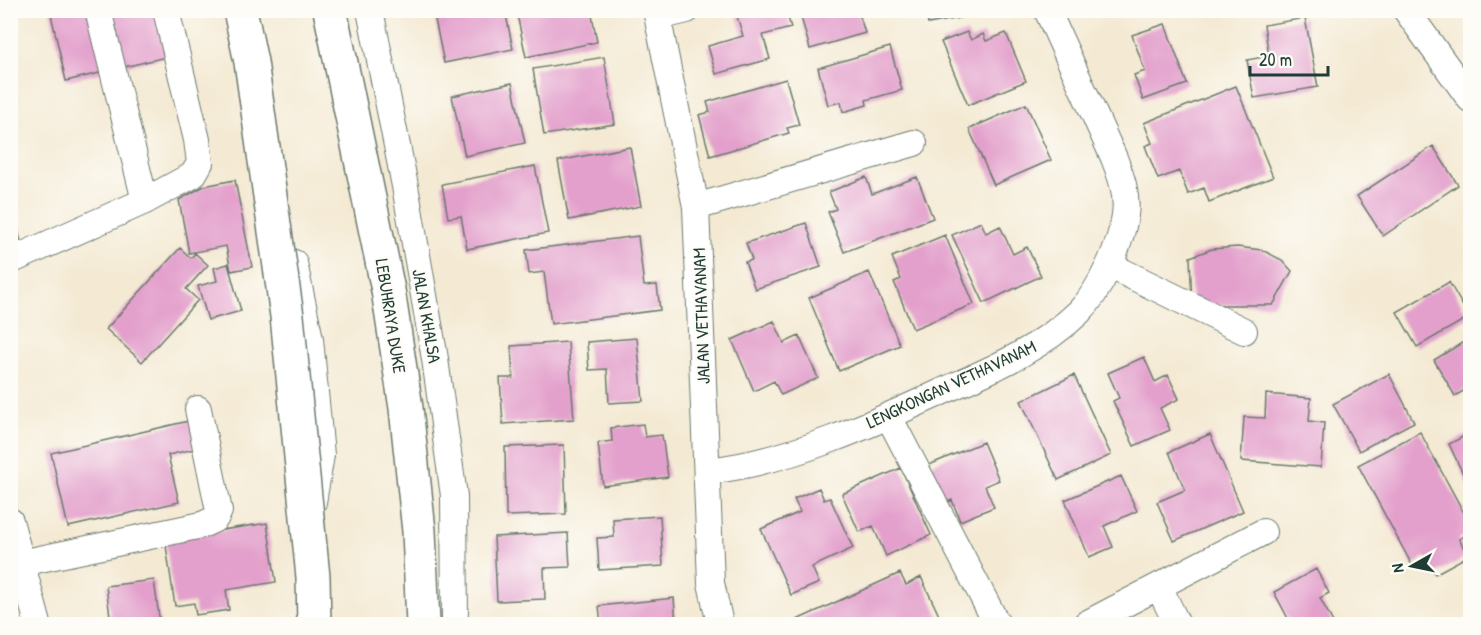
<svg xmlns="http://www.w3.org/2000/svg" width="1481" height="635" font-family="'Patrick Hand',sans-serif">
<rect width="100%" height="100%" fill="#fdfcf7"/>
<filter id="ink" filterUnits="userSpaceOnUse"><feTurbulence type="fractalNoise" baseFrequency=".0167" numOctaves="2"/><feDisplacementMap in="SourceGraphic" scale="12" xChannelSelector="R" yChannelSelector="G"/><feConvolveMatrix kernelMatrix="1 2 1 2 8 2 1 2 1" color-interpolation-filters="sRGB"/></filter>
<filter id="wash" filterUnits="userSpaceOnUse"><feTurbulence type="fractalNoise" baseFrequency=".008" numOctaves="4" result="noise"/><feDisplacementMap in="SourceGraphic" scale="24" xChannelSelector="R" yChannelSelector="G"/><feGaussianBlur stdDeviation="1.35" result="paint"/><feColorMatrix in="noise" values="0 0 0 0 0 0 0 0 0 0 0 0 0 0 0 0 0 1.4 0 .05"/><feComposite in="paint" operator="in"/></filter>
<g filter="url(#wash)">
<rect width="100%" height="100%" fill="#f4ead4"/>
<g id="blocks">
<path fill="#e3a0cc" d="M 50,10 L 159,10 L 170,56 L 66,81 Z
M 433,10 L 505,10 L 513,49 L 444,63 Z
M 516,10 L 591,10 L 597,42 L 526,57 Z
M 746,10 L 786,10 L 791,28 L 763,35 L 770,59 L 716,74 L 708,46 L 743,36 L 736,13 Z
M 825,10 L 858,10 L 865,33 L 810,49 L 801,17 Z
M 926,10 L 991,10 L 991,12 L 928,24 Z
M 1305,18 L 1318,87 L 1254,98 L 1247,60 L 1269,56 L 1264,25 Z
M 1165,24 L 1187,84 L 1143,100 L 1134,75 L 1145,71 L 1132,35 Z
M 967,32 L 971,40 L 983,34 L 986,41 L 1006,33 L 1026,81 L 968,105 L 941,42 Z
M 890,47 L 902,90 L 866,100 L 867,105 L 843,112 L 841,102 L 828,105 L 818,68 Z
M 604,57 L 615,124 L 544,135 L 533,69 Z
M 786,79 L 799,125 L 787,128 L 789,133 L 710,156 L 699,115 L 710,112 L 707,102 Z
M 512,83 L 525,143 L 465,156 L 452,96 Z
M 1236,86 L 1273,177 L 1209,202 L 1204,188 L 1188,194 L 1179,171 L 1158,179 L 1145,146 L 1152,143 L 1144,123 Z
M 1026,104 L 1051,160 L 994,185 L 969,129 Z
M 1433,146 L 1458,185 L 1383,236 L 1357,196 Z
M 630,147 L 641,206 L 569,220 L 558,161 Z
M 535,166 L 548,233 L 467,249 L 461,216 L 448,218 L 442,184 Z
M 866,177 L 872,194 L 917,177 L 933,218 L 844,252 L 828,212 L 836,209 L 829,192 Z
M 235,180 L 252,267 L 231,271 L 226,246 L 189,253 L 179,200 L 204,186 Z
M 11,201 L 22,246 L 10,249 L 10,202 Z
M 981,222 L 986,233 L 1000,226 L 1013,254 L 1027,247 L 1041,276 L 984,303 L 952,235 Z
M 806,223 L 821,267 L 755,289 L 745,262 L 752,260 L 746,243 Z
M 945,235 L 974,304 L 913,329 L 894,282 L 901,279 L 892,257 Z
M 638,236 L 644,286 L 657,285 L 660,310 L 551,324 L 544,272 L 529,274 L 526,250 Z
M 1237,247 L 1262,250 L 1282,260 L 1292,271 L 1273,305 L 1192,305 L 1190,257 L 1212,249 Z
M 180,248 L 191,258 L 195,253 L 208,265 L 186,289 L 198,300 L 142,362 L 106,329 Z
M 228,264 L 241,311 L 208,320 L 198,286 L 217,281 L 214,268 Z
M 869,272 L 900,345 L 839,371 L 809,298 Z
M 1449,282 L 1469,317 L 1417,347 L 1397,312 Z
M 774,321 L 784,343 L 799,336 L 818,378 L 781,395 L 774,381 L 754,391 L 732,340 Z
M 637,338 L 643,401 L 609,403 L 607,369 L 589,370 L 587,342 Z
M 1470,338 L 1470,387 L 1455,396 L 1434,360 Z
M 568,342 L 574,419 L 503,424 L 500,378 L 513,378 L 511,346 Z
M 1144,357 L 1155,382 L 1168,375 L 1179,399 L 1160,408 L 1170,430 L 1134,446 L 1113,401 L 1119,398 L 1108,373 Z
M 1389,374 L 1414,422 L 1359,451 L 1333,404 Z
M 1074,375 L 1111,455 L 1058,480 L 1021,401 Z
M 1266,394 L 1311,398 L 1309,421 L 1324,423 L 1321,467 L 1241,461 L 1244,417 L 1265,418 Z
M 193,420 L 199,448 L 168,455 L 179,502 L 68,527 L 51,453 Z
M 643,424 L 645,437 L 662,435 L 668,477 L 603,486 L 598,443 L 612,441 L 611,428 Z
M 1420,432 L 1470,524 L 1470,533 L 1459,539 L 1468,556 L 1435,574 L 1426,557 L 1412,565 L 1358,465 Z
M 1470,433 L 1470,489 L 1449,444 Z
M 1210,434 L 1243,511 L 1174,541 L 1157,502 L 1185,490 L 1169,452 Z
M 983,442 L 999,480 L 985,486 L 994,507 L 960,521 L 952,500 L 945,503 L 929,465 Z
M 564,445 L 566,514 L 506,516 L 505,447 Z
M 901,468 L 931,535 L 886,556 L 873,526 L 859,532 L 842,494 Z
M 1121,476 L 1137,511 L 1104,526 L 1113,547 L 1089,557 L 1065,500 Z
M 819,488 L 824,500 L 830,498 L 853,548 L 812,567 L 819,583 L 791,595 L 761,529 L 800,512 L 794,499 Z
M 660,516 L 663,566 L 599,570 L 597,538 L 614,537 L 613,519 Z
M 267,523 L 276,582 L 226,590 L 229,610 L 196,615 L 194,603 L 175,606 L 165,539 Z
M 568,533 L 570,567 L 544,568 L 545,599 L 497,601 L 494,537 Z
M 1316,569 L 1329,593 L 1320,598 L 1334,624 L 1291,624 L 1274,592 Z
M 900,573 L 906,585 L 921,577 L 943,624 L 892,624 L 891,623 L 887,624 L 788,624 Z
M 154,580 L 160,624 L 111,624 L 106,586 Z
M 674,598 L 676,624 L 601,624 L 599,606 Z"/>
</g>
</g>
<g filter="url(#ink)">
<use href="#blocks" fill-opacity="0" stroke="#6a7a6c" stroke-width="1.5"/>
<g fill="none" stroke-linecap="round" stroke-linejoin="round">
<g stroke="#6a7a6c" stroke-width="28">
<path id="minor" d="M 98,10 L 145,201
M 370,10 L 405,186 L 435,359 L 454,496 L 455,624
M 656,10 L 696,207 L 711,583 L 720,624
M 1406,10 L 1470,99
M 658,17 L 687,10
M 696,207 L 914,143
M 10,261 L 145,201 L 193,175 L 200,163 L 197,140 L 166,10
M 294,263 L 310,339 L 321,455 L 313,502
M 1109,265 L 1244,331
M 889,417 L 997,624
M 707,471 C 790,462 875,423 950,388 C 995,368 1043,347 1079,312 C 1100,291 1121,245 1125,215 C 1128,195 1121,176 1114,158 L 1047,10
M 10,521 L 38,624
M 21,563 L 202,525 L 215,519 L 219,511 L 198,409
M 1159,587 L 1177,624
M 1086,624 L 1263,532"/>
</g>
<g stroke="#6a7a6c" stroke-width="36">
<path id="highway" d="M 330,10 L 388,290 L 406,408 L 419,531 L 423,624"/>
</g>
<use href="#minor" stroke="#fff" stroke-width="26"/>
<use href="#highway" stroke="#fff" stroke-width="33"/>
<g stroke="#6a7a6c" stroke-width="36" stroke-linecap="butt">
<path id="highway-bridge" d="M 240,10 L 251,62 L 287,316 L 313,577 L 314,624"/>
</g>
<use href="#highway-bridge" stroke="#fff" stroke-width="33"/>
</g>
</g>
<g text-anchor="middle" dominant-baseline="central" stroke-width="5" stroke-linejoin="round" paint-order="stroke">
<g font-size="18" fill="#1f3d34" stroke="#fdfcf7">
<text transform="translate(391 316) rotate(81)">LEBUHRAYA DUKE</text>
<text transform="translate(427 316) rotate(80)">JALAN KHALSA</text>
<text transform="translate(701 316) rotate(-92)">JALAN VETHAVANAM</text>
<text transform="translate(951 384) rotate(-25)">LENGKONGAN VETHAVANAM</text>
</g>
</g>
<rect width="1481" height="635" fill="none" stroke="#fdfcf7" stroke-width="36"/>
<g transform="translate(1412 566) rotate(261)" stroke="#fdfcf7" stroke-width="4.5" paint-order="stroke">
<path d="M0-4.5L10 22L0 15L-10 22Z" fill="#1f3d34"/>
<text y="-9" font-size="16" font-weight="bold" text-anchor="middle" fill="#1f3d34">N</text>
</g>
<path d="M1250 66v9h78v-9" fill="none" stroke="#1f3d34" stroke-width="3"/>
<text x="1259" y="66" font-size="18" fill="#1f3d34" stroke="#fdfcf7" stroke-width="4.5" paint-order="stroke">20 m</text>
</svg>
